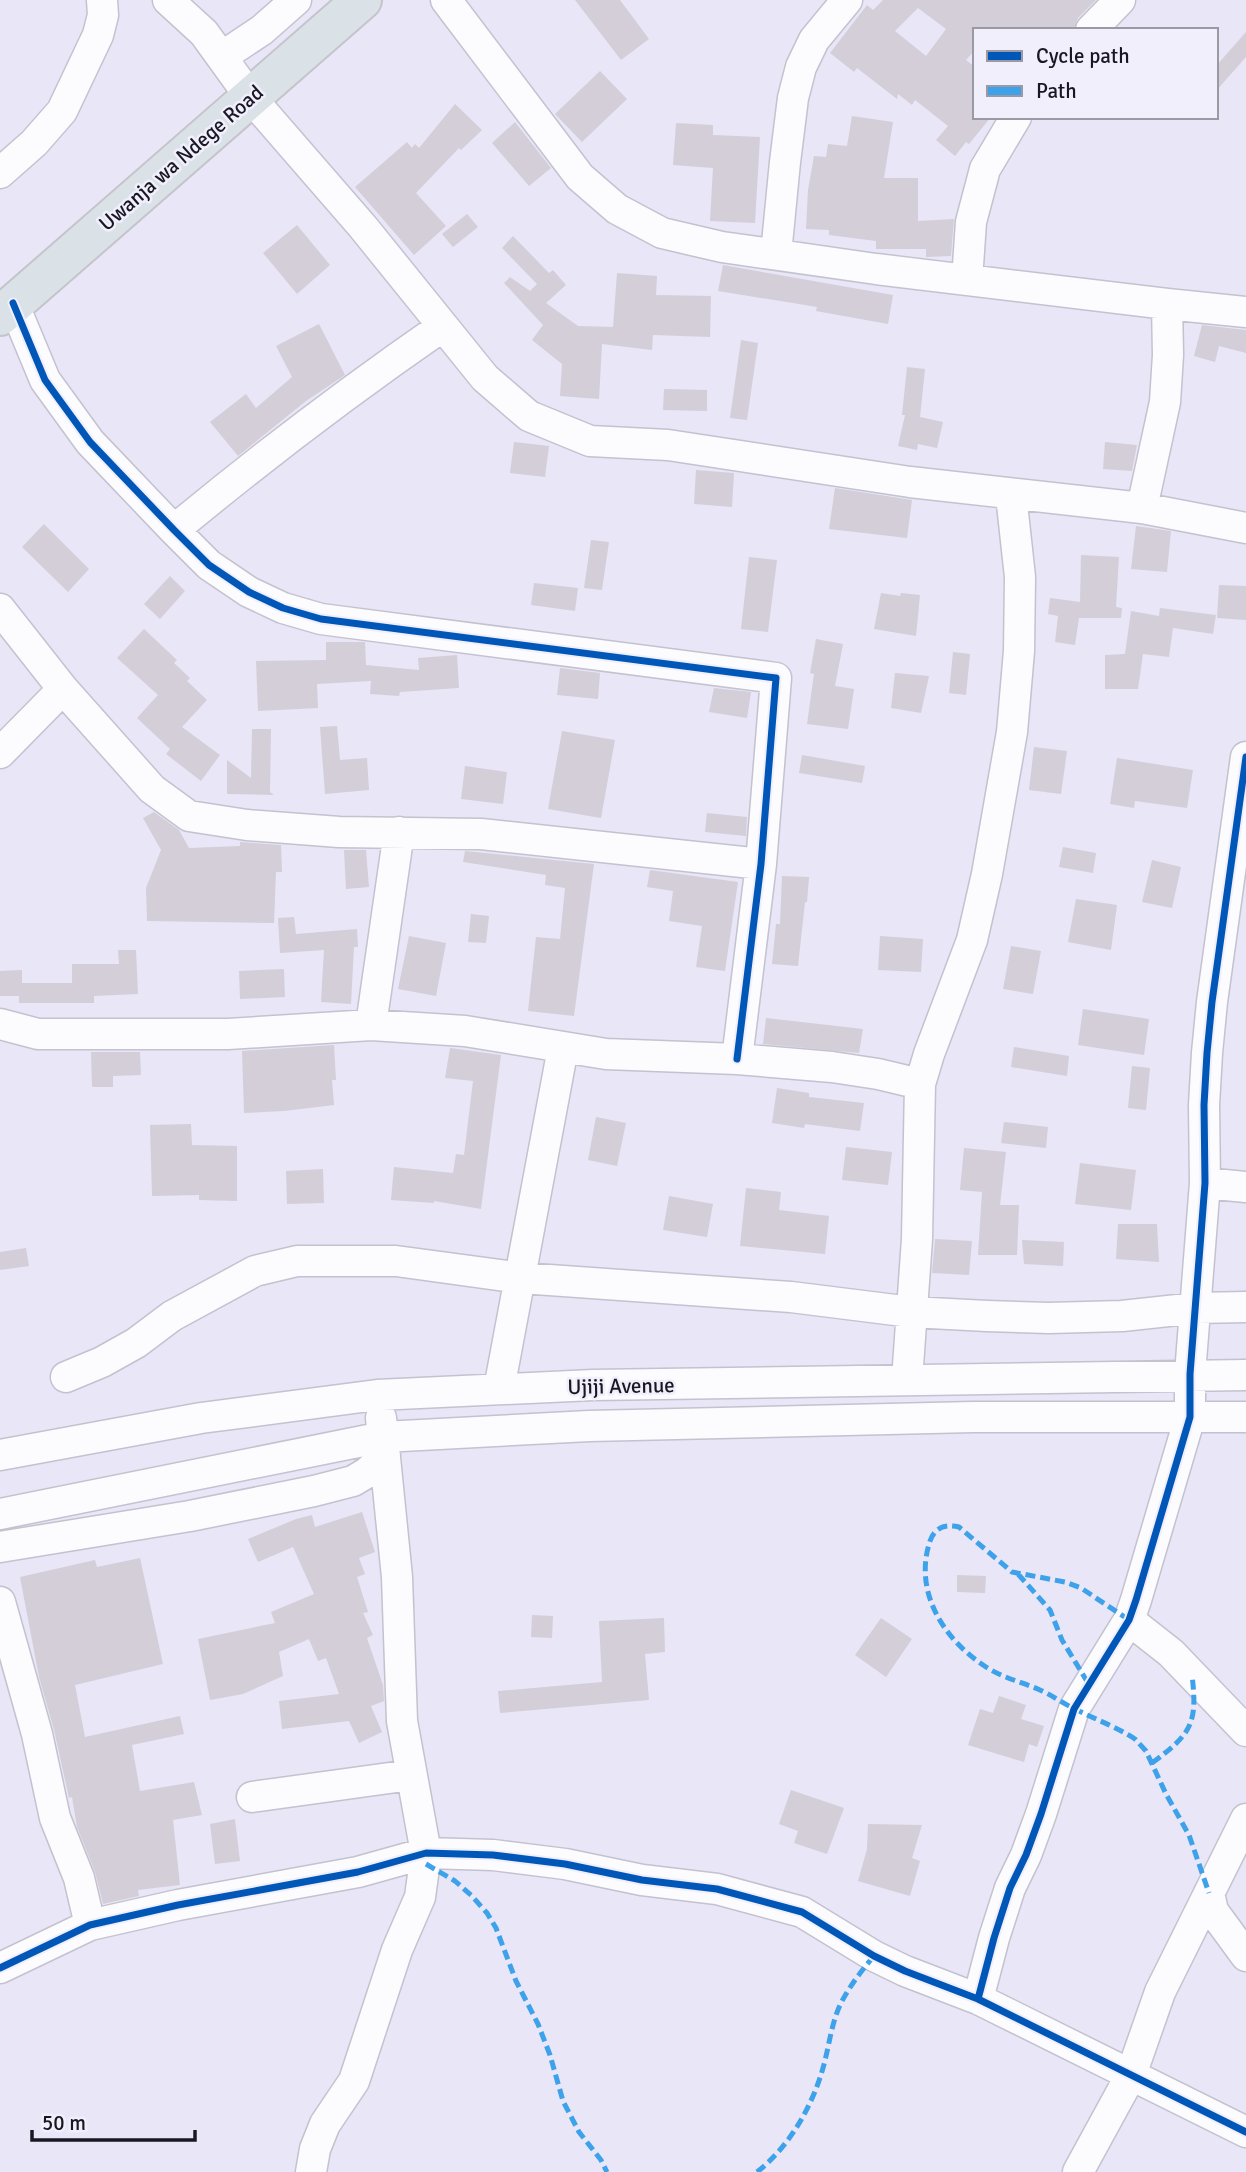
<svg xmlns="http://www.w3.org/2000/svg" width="1246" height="2172" font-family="Signika,sans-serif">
<rect width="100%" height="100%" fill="#e8e6f7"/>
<path fill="#d4ced9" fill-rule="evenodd" d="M 575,0 L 620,0 L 649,39 L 621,60 Z
M 883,0 L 1096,0 L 1078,18 L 1074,30 L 975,30 L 975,50 L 966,60 L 975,67 L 975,117 L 991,117 L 969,144 L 966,142 L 955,156 L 936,140 L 948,126 L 915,100 L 912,105 L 898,94 L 897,99 L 857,68 L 854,72 L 830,53 L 867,5 L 873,10 ZM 918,8 L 946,29 L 926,56 L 895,31 Z
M 1246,32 L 1246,57 L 1216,91 L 1216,66 Z
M 600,71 L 627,99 L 582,142 L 555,114 Z
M 455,104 L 482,130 L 461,150 L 459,148 L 416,193 L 446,226 L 414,255 L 355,187 L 407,142 L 412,148 L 415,144 L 419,148 Z
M 852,116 L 893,122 L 884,178 L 918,178 L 918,221 L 954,219 L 951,256 L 926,257 L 926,249 L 876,249 L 876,241 L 829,235 L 829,230 L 806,229 L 808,190 L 814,156 L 826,157 L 828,144 L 847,146 Z
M 515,122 L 551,168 L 529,186 L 492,143 Z
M 676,123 L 713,125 L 713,135 L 760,137 L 755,223 L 710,221 L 713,168 L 673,165 Z
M 467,214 L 478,227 L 453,247 L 442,234 Z
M 297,225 L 330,265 L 297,294 L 263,253 Z
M 513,236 L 549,273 L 553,270 L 566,285 L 546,303 L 578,326 L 613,327 L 617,273 L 657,276 L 656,295 L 711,296 L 710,337 L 653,335 L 652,350 L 602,344 L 599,399 L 560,396 L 562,364 L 532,340 L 543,325 L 504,283 L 510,277 L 530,291 L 537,284 L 502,248 Z
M 723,265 L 893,295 L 888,324 L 816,311 L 817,307 L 718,291 Z
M 319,324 L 345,375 L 306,401 L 238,456 L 210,422 L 246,394 L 256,408 L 292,377 L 276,346 Z
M 1202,325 L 1246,330 L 1246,353 L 1219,346 L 1215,362 L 1194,356 Z
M 741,340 L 758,343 L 747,420 L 730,418 Z
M 907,367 L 925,369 L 920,417 L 943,422 L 937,448 L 918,444 L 917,450 L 898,446 L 905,415 L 902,415 Z
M 664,389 L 707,390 L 707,411 L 663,410 Z
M 514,442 L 549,446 L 545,477 L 510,473 Z
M 1105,442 L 1137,445 L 1132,471 L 1103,469 Z
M 696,470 L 734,473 L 732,507 L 694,504 Z
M 835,488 L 912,500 L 907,538 L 829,529 Z
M 44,524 L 89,569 L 68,592 L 22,547 Z
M 1136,526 L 1171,531 L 1167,572 L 1131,569 Z
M 591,540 L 609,542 L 602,590 L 584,588 Z
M 1081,555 L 1119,557 L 1116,607 L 1122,608 L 1121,618 L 1079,618 L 1075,645 L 1055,642 L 1058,616 L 1048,614 L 1050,598 L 1080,602 Z
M 749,557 L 777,560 L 768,632 L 741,629 Z
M 170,576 L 185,591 L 160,619 L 144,604 Z
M 534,583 L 578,588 L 575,611 L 531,605 Z
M 1219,585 L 1246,586 L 1246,620 L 1217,618 Z
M 881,593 L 900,596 L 901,593 L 920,595 L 916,636 L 874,629 Z
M 1160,608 L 1216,615 L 1213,634 L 1173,628 L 1169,657 L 1143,654 L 1138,689 L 1105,689 L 1105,655 L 1125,654 L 1131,611 L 1159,616 Z
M 144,629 L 177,660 L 174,663 L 190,678 L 187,681 L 207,700 L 182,727 L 220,755 L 201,781 L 166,754 L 170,749 L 137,718 L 158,695 L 117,658 Z
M 816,639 L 843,644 L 835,686 L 854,689 L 848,729 L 807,724 L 814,674 L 810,673 Z
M 326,642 L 365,642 L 366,665 L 419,670 L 418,658 L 457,655 L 459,688 L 400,692 L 399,696 L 370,694 L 371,681 L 317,684 L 318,708 L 258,711 L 256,661 L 326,660 Z
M 953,652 L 970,654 L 966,695 L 949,693 Z
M 560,668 L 600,673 L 598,699 L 557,695 Z
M 895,673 L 929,676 L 921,713 L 891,708 Z
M 714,688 L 751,692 L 747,718 L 709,712 Z
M 337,726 L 340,760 L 367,758 L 369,790 L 325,794 L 320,727 Z
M 252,729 L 271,729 L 270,792 L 274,795 L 227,794 L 227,760 L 251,778 Z
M 562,731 L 615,740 L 601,818 L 548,809 Z
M 1034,747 L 1067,751 L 1061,794 L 1029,790 Z
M 802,755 L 865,766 L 862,783 L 799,773 Z
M 1117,758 L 1193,770 L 1187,808 L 1135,801 L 1134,808 L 1110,804 Z
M 465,766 L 507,772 L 503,804 L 461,799 Z
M 154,812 L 179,830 L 189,848 L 240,846 L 240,842 L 281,845 L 282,872 L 276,872 L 274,923 L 147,921 L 146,888 L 161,850 L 143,818 Z
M 707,813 L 747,817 L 746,836 L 705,832 Z
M 1063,847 L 1096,853 L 1093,873 L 1059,867 Z
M 344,850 L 366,850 L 369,887 L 346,889 Z
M 465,851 L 594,864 L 574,1016 L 528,1011 L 536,937 L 560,939 L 565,888 L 545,885 L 546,875 L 463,862 Z
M 1152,860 L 1181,867 L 1172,908 L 1142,902 Z
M 650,870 L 738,882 L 725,971 L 696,967 L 702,926 L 669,921 L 673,891 L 647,887 Z
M 782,876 L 809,877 L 807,902 L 805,902 L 798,966 L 772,964 L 776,924 L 780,924 Z
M 1076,899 L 1117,905 L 1111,950 L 1068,942 Z
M 471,914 L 489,916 L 486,943 L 468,942 Z
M 294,917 L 296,934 L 357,929 L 358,947 L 354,947 L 351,1004 L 321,1002 L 324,950 L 280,953 L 278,918 Z
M 409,936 L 446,943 L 436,996 L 398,989 Z
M 880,936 L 923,939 L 921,972 L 878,970 Z
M 1011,946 L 1041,951 L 1033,994 L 1003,989 Z
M 118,950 L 136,950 L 138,994 L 94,996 L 94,1003 L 19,1003 L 19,996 L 0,996 L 0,971 L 22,970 L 22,983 L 72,983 L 72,964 L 119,964 Z
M 284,969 L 285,997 L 240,999 L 239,971 Z
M 1083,1009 L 1149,1019 L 1144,1055 L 1078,1045 Z
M 766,1018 L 863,1029 L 859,1053 L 763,1044 Z
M 334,1045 L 336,1080 L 332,1080 L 334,1105 L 284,1111 L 244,1113 L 242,1051 Z
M 1014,1047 L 1069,1056 L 1067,1076 L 1011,1067 Z
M 450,1048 L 501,1055 L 481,1209 L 434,1201 L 434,1203 L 391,1200 L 394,1167 L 453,1173 L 456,1154 L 464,1155 L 473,1081 L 445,1078 Z
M 91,1052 L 140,1052 L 141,1075 L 113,1076 L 113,1087 L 92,1087 Z
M 1132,1066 L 1150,1068 L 1146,1110 L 1128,1108 Z
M 777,1088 L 809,1093 L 809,1097 L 864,1103 L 860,1131 L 805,1124 L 804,1128 L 772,1123 Z
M 596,1117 L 626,1123 L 617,1166 L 588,1160 Z
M 1004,1122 L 1048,1127 L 1046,1148 L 1001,1143 Z
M 191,1124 L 192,1145 L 237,1146 L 237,1201 L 199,1200 L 199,1195 L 152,1196 L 150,1125 Z
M 846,1147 L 892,1152 L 888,1185 L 842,1180 Z
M 964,1148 L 1006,1152 L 1000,1205 L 1019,1205 L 1017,1255 L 978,1255 L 982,1192 L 960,1190 Z
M 1080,1163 L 1136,1170 L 1131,1210 L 1075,1204 Z
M 323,1169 L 324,1203 L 287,1204 L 286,1171 Z
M 746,1188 L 781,1192 L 779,1210 L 829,1216 L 825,1254 L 740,1246 Z
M 669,1196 L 713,1204 L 707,1237 L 663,1230 Z
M 1118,1224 L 1157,1224 L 1159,1262 L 1116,1259 Z
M 935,1239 L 972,1241 L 969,1275 L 932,1273 Z
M 1022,1240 L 1064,1242 L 1063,1266 L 1024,1264 Z
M 26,1248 L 29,1266 L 0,1270 L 0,1252 Z
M 362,1512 L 375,1552 L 359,1558 L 365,1574 L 357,1577 L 368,1612 L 363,1613 L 373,1635 L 367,1638 L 383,1685 L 384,1701 L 371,1706 L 382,1732 L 359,1743 L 349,1721 L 282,1729 L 279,1701 L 339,1694 L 326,1658 L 318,1661 L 309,1639 L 279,1652 L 283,1676 L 243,1694 L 210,1700 L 198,1639 L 275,1623 L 271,1612 L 314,1594 L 293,1547 L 258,1562 L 248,1539 L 296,1519 L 312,1515 L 315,1527 Z
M 140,1558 L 163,1664 L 75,1685 L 85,1737 L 180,1716 L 184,1734 L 132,1745 L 140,1791 L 194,1782 L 202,1815 L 173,1820 L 180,1885 L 138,1890 L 139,1896 L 103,1904 L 95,1872 L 77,1827 L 72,1797 L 69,1798 L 54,1730 L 39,1677 L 20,1577 L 95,1560 L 97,1567 Z
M 957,1575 L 986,1576 L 985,1593 L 957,1592 Z
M 532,1615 L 553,1616 L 552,1638 L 531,1637 Z
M 664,1618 L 665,1652 L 645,1654 L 649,1700 L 500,1713 L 498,1691 L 602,1682 L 599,1621 Z
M 881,1618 L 912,1639 L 886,1677 L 855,1655 Z
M 999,1696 L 1026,1705 L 1021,1719 L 1044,1726 L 1037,1747 L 1029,1744 L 1024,1762 L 968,1745 L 980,1709 L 993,1713 Z
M 791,1790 L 844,1808 L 827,1854 L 794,1843 L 798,1831 L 779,1824 Z
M 235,1819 L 240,1861 L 215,1864 L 210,1824 Z
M 868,1824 L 922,1825 L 912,1858 L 920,1861 L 910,1896 L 858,1881 L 867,1849 Z"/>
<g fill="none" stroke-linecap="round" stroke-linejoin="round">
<g stroke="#c3c2cf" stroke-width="33">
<path id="minor" d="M 168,0 L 204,33 L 251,98 L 363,227 L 485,378 L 529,416 L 590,441 L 668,445 L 910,482 L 1142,508 L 1246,528
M 446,0 L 580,177 L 617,209 L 662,233 L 722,247 L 876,269 L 1167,304 L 1246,312
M 1091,30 L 1120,0
M 223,56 L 262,30 L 296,0
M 0,173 L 34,143 L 62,111 L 98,35 L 103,15 L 102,0
M 776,254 L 785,162 L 793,98 L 801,67 L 814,40 L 847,0
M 967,280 L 971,222 L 985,169 L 1016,117
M 13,303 L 45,380 L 90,442 L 174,530 L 209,565 L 249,592 L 283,608 L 321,619 L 776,678 L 761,864 L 737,1059
M 1142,508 L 1165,402 L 1168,355 L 1167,304
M 174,530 C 262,457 349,391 443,326
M 0,609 L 63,689 L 152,789 L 189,816 L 247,825 L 339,832 L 481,834 L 761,864
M 0,753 L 63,689
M 0,1024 L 38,1034 L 228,1034 L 371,1025 L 465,1031 L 606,1054 L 737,1059 L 832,1067 L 878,1074 L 920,1084
M 371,1025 L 399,832
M 1205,1183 L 1246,1187
M 66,1377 L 102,1362 L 136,1343 L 172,1316 L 255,1271 L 297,1261 L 396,1261 L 521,1278 L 791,1297 L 911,1312 L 987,1316 L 1049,1318 L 1122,1316 L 1196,1308 L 1246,1307
M 907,1380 L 917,1239 L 920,1084 L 929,1054 L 972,940 L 987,874 L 1012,732 L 1019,651 L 1020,577 L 1011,495
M 499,1389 L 563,1048
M 0,1455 L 201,1418 L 377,1395 L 593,1385 L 1246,1375
M 0,1514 L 383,1437 L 589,1426 L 973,1417 L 1246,1417
M 0,1547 L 190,1516 L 314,1491 L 353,1481 L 368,1472 L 385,1456
M 0,1602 L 37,1734 L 55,1818 L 79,1878 L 90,1925
M 1129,1620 L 1171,1653 L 1246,1731
M 252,1797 L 411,1775
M 1209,1893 L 1213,1911 L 1246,1956
M 0,1968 L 90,1925 L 178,1905 L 358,1872 L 426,1853 L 493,1855 L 565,1864 L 642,1880 L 717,1889 L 802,1912 L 874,1956 L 905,1971 L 978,1999 L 1246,2132
M 978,1999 L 994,1938 L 1010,1888 L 1026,1855 L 1041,1814 L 1074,1709 L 1129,1620 L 1136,1600 L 1190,1417 L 1190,1374 L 1205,1183 L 1204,1105 L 1207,1053 L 1212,1002 L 1246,757
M 311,2172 L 315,2149 L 325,2124 L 354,2081 L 397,1950 L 420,1897 L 426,1853 L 402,1721 L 397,1577 L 381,1418
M 1078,2172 L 1131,2075 L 1160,1992 L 1246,1819"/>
</g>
<g stroke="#c5c4cb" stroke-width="42">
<path id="major" d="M 0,316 L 362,0"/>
</g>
<use href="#minor" stroke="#fcfbfe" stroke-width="30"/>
<use href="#major" stroke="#dae2e7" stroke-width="38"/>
<path stroke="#3da2ea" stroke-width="5" stroke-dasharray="10 5" stroke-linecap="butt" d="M 1018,1574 L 1050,1610 L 1062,1640 L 1088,1683
M 1129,1620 L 1081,1588 L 1065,1582 L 1012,1572 L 959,1527 C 945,1524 935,1527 930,1541 C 913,1592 944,1640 986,1667 C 1003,1678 1022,1682 1040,1690 C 1052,1695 1062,1703 1073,1708 C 1094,1719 1115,1726 1135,1739 L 1146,1751 L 1166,1794 L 1189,1835 L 1209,1893
M 1152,1763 C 1191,1734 1198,1724 1192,1675
M 426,1864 L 455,1881 L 472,1896 L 487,1913 L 496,1928 L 516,1981 L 538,2024 L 550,2055 L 563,2101 L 579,2132 L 601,2160 L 607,2172
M 757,2172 C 789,2147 812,2107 823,2068 C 829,2047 831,2025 840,2005 C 849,1987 861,1971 874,1956"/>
<g stroke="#f0effb" stroke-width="11">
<path id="cycleway" d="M 13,303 L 45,380 L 90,442 L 174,530 L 209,565 L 249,592 L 283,608 L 321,619 L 776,678 L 761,864 L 737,1059
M 0,1968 L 90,1925 L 178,1905 L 358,1872 L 426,1853 L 493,1855 L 565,1864 L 642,1880 L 717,1889 L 802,1912 L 874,1956 L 905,1971 L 978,1999 L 1246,2132
M 978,1999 L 994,1938 L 1010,1888 L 1026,1855 L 1041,1814 L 1074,1709 L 1129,1620 L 1136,1600 L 1190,1417 L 1190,1374 L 1205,1183 L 1204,1105 L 1207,1053 L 1212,1002 L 1246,757"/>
</g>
<use href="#cycleway" stroke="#0057b8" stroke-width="7"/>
</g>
<g text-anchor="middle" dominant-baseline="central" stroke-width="5" stroke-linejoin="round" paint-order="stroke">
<g font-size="21" fill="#191822" stroke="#f0effb">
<text transform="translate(181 158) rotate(-41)">Uwanja wa Ndege Road</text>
<text transform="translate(621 1386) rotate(-1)">Ujiji Avenue</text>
</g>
</g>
<rect x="973" y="28" width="245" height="91" fill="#f0effb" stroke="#9a99a4" stroke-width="2"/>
<rect x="987" y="51" width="35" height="10" fill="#0057b8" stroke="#9a99a4" stroke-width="2"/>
<text x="1036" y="63" font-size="21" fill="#191822">Cycle path</text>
<rect x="987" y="86" width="35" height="10" fill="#3da2ea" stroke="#9a99a4" stroke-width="2"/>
<text x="1036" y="98" font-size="21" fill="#191822">Path</text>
<path d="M32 2130v10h163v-10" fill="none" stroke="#191822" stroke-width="3.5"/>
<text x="42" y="2130" font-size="21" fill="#191822" stroke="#f0effb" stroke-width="5" paint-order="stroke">50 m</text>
</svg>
